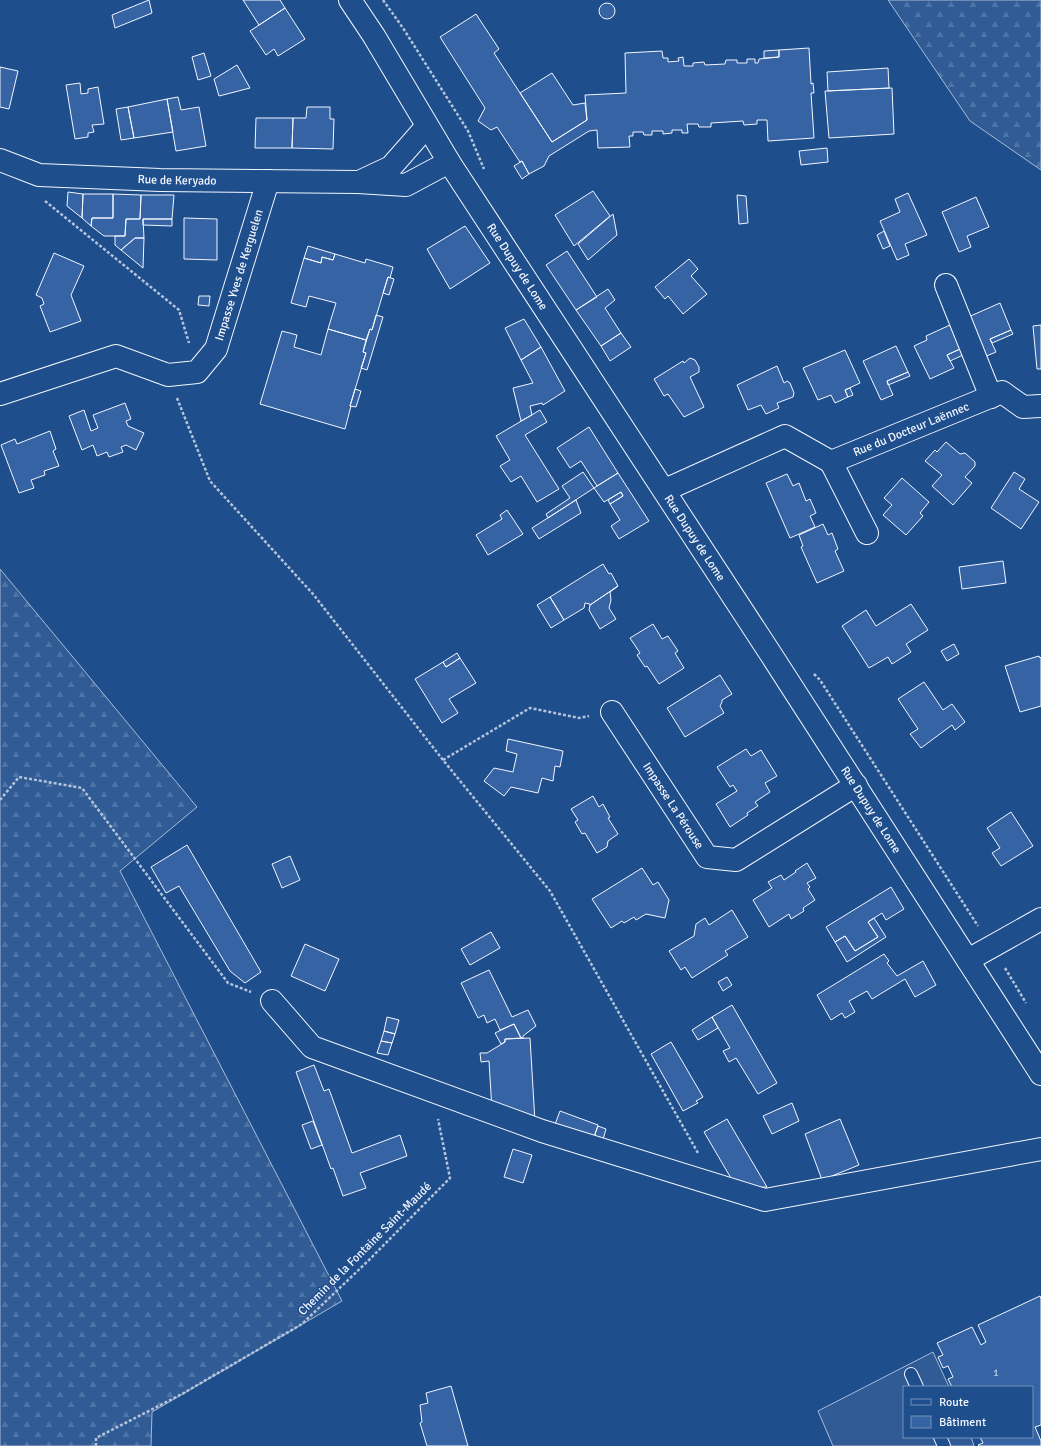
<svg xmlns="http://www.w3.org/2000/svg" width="1041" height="1446" font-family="Signika,sans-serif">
<defs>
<pattern id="forest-firs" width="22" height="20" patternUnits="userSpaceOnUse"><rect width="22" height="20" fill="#305b95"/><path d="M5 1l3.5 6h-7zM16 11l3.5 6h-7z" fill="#4e73a5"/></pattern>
</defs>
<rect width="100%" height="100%" fill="#1f4e8c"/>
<path fill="url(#forest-firs)" stroke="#a8bbd7" d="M 888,0 L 1041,0 L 1041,170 L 970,121 Z
M 0,569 L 197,807 L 120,871 L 342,1301 L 152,1412 L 151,1446 L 0,1446 Z"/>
<path fill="#305b95" stroke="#a8bbd7" d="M 933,1352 L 949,1387 L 904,1387 L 904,1437 L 971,1437 L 974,1446 L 833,1446 L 818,1411 Z"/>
<path fill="#3563a3" stroke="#f2f6ff" d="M 149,0 L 152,13 L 115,28 L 112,15 Z
M 243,0 L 280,0 L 285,8 L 259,25 Z
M599 11a8 8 0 1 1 16 0a8 8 0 1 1-16 0Z
M 285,8 L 305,39 L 278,56 L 274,49 L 266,55 L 250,31 Z
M 476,14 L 499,49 L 494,53 L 552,142 L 587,120 L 585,95 L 626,93 L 625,53 L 662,51 L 663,58 L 668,58 L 668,62 L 679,61 L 678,58 L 683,57 L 684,66 L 693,66 L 693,63 L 704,62 L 705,65 L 725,64 L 726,60 L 737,60 L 737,63 L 747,63 L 747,59 L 755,59 L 755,63 L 758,63 L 759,59 L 779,57 L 779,50 L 809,48 L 811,84 L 813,83 L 814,93 L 811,93 L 814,138 L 768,141 L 767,120 L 757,120 L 757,124 L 744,125 L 743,121 L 711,123 L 711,127 L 699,127 L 698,124 L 687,124 L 688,133 L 682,133 L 682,130 L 672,130 L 672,133 L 663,134 L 663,131 L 652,131 L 652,135 L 644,135 L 643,132 L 633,132 L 633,136 L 629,136 L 630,147 L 598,148 L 597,130 L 589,131 L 549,156 L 544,166 L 529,174 L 522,161 L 520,162 L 497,127 L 491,130 L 478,121 L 485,108 L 440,37 Z
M 779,50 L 779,57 L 764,58 L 764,51 Z
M 204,53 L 211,76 L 198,80 L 192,57 Z
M 237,65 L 250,88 L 219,96 L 214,79 Z
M 0,67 L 18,71 L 9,109 L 0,107 Z
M 888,68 L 889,88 L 828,91 L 827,72 Z
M 552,73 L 573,105 L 585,103 L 587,120 L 552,142 L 520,93 Z
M 80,83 L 81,94 L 88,93 L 88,89 L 98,87 L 104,124 L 92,125 L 94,132 L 88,133 L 88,137 L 75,139 L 66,85 Z
M 892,88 L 894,134 L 829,138 L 825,91 Z
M 178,97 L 181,110 L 199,107 L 206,146 L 176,151 L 167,99 Z
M 167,99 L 173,132 L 134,138 L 128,107 Z
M 128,107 L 134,138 L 121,140 L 116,109 Z
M 307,107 L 330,107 L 330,119 L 334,119 L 333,149 L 292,148 L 293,118 L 306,118 Z
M 256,118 L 293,118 L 292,148 L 255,148 Z
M 827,148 L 828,162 L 801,165 L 799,151 Z
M 522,161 L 529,174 L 522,179 L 514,166 Z
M 593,191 L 610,216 L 574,246 L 555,215 Z
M 68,192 L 83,194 L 82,218 L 67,206 Z
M 908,193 L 927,235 L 905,244 L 909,255 L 897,260 L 880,221 L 900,212 L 895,199 Z
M 83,194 L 113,194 L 113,218 L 92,218 L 91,226 L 82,218 Z
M 113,194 L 141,195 L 140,219 L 126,219 L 125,236 L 104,236 L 91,226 L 92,218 L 113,218 Z
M 141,195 L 174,195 L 172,219 L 143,219 L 144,238 L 135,238 L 121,250 L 115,245 L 115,236 L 125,236 L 126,219 L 140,219 Z
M 737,195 L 746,196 L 748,223 L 739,224 Z
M 976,197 L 989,227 L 967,236 L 971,247 L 959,252 L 942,212 Z
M 613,214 L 617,235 L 588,260 L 578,244 Z
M 184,218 L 217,219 L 217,260 L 184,259 Z
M 143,219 L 172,219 L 172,226 L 143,225 Z
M 465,226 L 490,263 L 450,289 L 427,249 Z
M 884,231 L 890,246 L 883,249 L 877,235 Z
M 135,238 L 144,238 L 143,268 L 121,250 Z
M 308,246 L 335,254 L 333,260 L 322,257 L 321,263 L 304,258 Z
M 567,251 L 597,297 L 576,310 L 546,265 Z
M 54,253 L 84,266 L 71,295 L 81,321 L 50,332 L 40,306 L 44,304 L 42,298 L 36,295 Z
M 335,254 L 365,263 L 366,259 L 393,267 L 390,278 L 388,277 L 372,330 L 370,329 L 366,340 L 328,329 L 336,303 L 309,296 L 306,307 L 291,303 L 304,258 L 321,263 L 322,257 L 333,260 Z
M 689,259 L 698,269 L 691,276 L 707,294 L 683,314 L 668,296 L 665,299 L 655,287 Z
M 388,277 L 394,279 L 389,295 L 383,293 Z
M 608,289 L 615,300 L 605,308 L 621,333 L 601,346 L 576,310 Z
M 199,296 L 210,296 L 209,306 L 198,305 Z
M 1000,303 L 1011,330 L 990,339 L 996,352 L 984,357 L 966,318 Z
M 376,315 L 383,317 L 367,370 L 361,368 L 366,353 L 363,352 L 370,329 L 372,330 Z
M 524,319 L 541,347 L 521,360 L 505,328 Z
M 950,325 L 960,349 L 947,355 L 954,368 L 930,379 L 914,346 L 927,340 L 926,336 Z
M 1041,325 L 1041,369 L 1037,369 L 1033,326 Z
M 328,329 L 366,340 L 363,352 L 366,353 L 350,406 L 351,406 L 345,429 L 260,404 L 282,331 L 297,335 L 294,347 L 321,355 Z
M 1011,330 L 1013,334 L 992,343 L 990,339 Z
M 621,333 L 631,347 L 610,361 L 601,346 Z
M 896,346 L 908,372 L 887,381 L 893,395 L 881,400 L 863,361 Z
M 541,347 L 565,391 L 543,405 L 542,403 L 530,406 L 532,415 L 521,421 L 513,388 L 533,383 L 521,360 Z
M 960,349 L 963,355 L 950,361 L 947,355 Z
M 845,350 L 860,383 L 845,390 L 848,397 L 835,403 L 831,395 L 818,400 L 803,368 Z
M 690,358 L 695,360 L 699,367 L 699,372 L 690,377 L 704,407 L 684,417 L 668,394 L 664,396 L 654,379 L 683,361 L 684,363 Z
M 777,366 L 784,383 L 787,381 L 790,383 L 794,393 L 793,397 L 777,403 L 779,408 L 766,414 L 761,405 L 748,410 L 737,385 Z
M 908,372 L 910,376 L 888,385 L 887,381 Z
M 850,388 L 853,395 L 848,397 L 845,390 Z
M 355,389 L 361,391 L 356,407 L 350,406 Z
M 125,403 L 131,419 L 126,421 L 128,426 L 144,433 L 136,450 L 126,445 L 121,447 L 123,452 L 109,457 L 107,452 L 97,456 L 93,445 L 82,450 L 69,416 L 84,410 L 91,431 L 98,428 L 93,415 Z
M 540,410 L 547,422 L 525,435 L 559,489 L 537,502 L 521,476 L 511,482 L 500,466 L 510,460 L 496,436 Z
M 589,427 L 618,473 L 597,486 L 581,461 L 570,468 L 557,448 Z
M 50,431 L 56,449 L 53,451 L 59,466 L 44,471 L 45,475 L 31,480 L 34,488 L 19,493 L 1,445 L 15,439 L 17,444 Z
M 946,442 L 960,454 L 965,453 L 975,462 L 975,466 L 965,477 L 972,483 L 953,505 L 932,486 L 942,475 L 925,461 L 935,450 L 937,452 Z
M 583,472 L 594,488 L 548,518 L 546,514 L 570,498 L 562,486 Z
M 1014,472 L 1025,479 L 1019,489 L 1039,502 L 1021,529 L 991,508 Z
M 618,473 L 649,521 L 619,539 L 611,526 L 620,520 L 610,504 L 623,496 L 621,492 L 604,502 L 594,488 Z
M 787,474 L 793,486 L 799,483 L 806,501 L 810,499 L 816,513 L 810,516 L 815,527 L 790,538 L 766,483 Z
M 902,478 L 929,502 L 920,513 L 923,516 L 906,535 L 883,515 L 892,505 L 884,498 Z
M 621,492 L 623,496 L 610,504 L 608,500 Z
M 576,500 L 581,513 L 539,539 L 532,528 Z
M 507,510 L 523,534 L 488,555 L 476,535 L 502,519 L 500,515 Z
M 823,524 L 828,535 L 832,533 L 838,549 L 835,551 L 844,571 L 817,583 L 801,547 L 803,546 L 799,535 Z
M 1003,561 L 1006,583 L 962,589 L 959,567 Z
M 603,564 L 609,574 L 611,573 L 618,586 L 590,605 L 590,604 L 585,603 L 584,608 L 564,620 L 550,597 Z
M 618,586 L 610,592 L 611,600 L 609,608 L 616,619 L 600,629 L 589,610 L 590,605 Z
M 550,597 L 564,620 L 551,628 L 537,605 Z
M 911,604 L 928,630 L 906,644 L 911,652 L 892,664 L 888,657 L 869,668 L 842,626 L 866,610 L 876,626 Z
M 653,624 L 662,639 L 668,636 L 678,651 L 675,653 L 684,668 L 659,684 L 647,666 L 645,667 L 637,655 L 640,653 L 630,638 Z
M 954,644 L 959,654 L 947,661 L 941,651 Z
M 457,653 L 460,658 L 446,667 L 443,662 Z
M 1039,656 L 1040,658 L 1041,657 L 1041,706 L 1020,712 L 1005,666 Z
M 460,658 L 476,683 L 449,699 L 458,713 L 442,723 L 415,679 L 443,662 L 446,667 Z
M 720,675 L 732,694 L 722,700 L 722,702 L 720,706 L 724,713 L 685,737 L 667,708 Z
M 924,682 L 943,710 L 952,704 L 965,722 L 955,730 L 952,725 L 921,748 L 910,734 L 918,729 L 898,699 Z
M 508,739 L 563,751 L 560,767 L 555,766 L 553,781 L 542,778 L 538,793 L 511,787 L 504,796 L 484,781 L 494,768 L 513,772 L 517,754 L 506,751 Z
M 746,749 L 751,756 L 761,750 L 777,776 L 765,783 L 770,792 L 755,802 L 758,806 L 747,813 L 748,815 L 730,827 L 716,804 L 737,791 L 733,785 L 730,787 L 717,767 Z
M 593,796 L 599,807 L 603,804 L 610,817 L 608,818 L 618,834 L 608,841 L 607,847 L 597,853 L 585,833 L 582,834 L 575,822 L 578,820 L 571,809 Z
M 1011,812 L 1033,846 L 1001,866 L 992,853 L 1000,848 L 987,828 Z
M 187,845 L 261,972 L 245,983 L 230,971 L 179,886 L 166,893 L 151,867 Z
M 290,856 L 300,880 L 282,888 L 272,864 Z
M 807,863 L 816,878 L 807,883 L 810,887 L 808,889 L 815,900 L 803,908 L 804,911 L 791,919 L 789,914 L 769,927 L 753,900 L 772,888 L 768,882 L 781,875 L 784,880 L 796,872 L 795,871 Z
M 642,868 L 653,885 L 658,882 L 669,900 L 665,918 L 646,914 L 636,920 L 634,917 L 624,923 L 622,921 L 611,928 L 592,899 Z
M 891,887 L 904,909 L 886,920 L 882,913 L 868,922 L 878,937 L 855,951 L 845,936 L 835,942 L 826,927 Z
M 732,910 L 748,937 L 725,951 L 728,955 L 692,978 L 685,967 L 681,970 L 669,951 L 694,936 L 696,924 L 705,918 L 709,925 Z
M 874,918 L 886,937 L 847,962 L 835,942 L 845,936 L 855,951 L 878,937 L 868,922 Z
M 491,932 L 500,948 L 470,965 L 461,949 Z
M 305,944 L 339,959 L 325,991 L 291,976 Z
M 884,954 L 889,961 L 887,963 L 897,976 L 923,961 L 936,985 L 915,997 L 905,979 L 872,999 L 867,991 L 849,1001 L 855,1012 L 845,1018 L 842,1013 L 831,1020 L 817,995 Z
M 489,970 L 512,1017 L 528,1010 L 536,1026 L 523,1036 L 523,1038 L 521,1038 L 514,1024 L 500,1030 L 495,1019 L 487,1023 L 484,1015 L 478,1018 L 461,983 Z
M 727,977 L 732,985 L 723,991 L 718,982 Z
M 732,1005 L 777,1083 L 758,1094 L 736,1058 L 729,1062 L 723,1051 L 730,1048 L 712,1017 Z
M 387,1017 L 399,1020 L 395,1034 L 384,1031 Z
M 712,1017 L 718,1028 L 698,1040 L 692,1030 Z
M 514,1024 L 521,1038 L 505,1039 L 505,1042 L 501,1044 L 495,1033 Z
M 384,1031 L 395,1034 L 392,1043 L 381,1041 Z
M 530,1038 L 535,1122 L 492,1110 L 489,1061 L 481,1062 L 480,1053 L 487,1053 L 505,1042 L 505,1039 Z
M 381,1041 L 392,1043 L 388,1055 L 377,1053 Z
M 671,1042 L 703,1097 L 696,1101 L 698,1103 L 683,1111 L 651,1054 Z
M 314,1065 L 324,1091 L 329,1089 L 352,1153 L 400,1135 L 407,1156 L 360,1173 L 366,1188 L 343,1196 L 333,1168 L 331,1169 L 296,1072 Z
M 792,1103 L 799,1121 L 772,1134 L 763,1116 Z
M 560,1111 L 598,1125 L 593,1140 L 554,1127 Z
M 727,1119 L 767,1187 L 748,1188 L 735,1185 L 704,1132 Z
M 840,1119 L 859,1165 L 822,1180 L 805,1134 Z
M 313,1121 L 322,1145 L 311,1149 L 302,1125 Z
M 598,1126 L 606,1129 L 602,1143 L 593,1140 Z
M 513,1149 L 532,1155 L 523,1183 L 504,1177 Z
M 1040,1296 L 1041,1299 L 1041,1425 L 1035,1427 L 1041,1441 L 1041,1446 L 979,1446 L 978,1445 L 983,1443 L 980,1437 L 1032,1437 L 1032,1387 L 952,1387 L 948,1379 L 953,1377 L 948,1366 L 943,1368 L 938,1357 L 943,1355 L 937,1343 L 972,1327 L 981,1345 L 986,1342 L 978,1325 Z
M 451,1386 L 468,1446 L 427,1446 L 420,1423 L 422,1422 L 420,1405 L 428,1403 L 426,1393 Z"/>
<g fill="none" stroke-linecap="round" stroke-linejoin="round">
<g stroke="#f2f6ff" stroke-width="14">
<path id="service" d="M 911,1374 L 917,1387
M 940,1437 L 944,1446"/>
</g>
<g stroke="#f2f6ff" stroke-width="24">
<g id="minor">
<path id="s1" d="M 0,160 L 39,175 L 160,180 L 358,182 L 406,185 L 449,162"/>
<path d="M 361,181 L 391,167 L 427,126"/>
<path d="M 946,285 L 991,397"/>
<path id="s2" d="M 0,394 L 116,356 L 168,375 L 197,372 L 216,349 L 268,181"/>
<path d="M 831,462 L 867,533"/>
<path id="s3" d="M 665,490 L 785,436 L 831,462 L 1002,392 L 1023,407 L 1041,406"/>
<path id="s4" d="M 612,712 L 707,857 L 736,860 L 856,785"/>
<path d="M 968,960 L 1041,919"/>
<path d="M 272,1001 L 312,1047 L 542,1131 L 765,1200 L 1041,1149"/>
</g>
</g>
<g stroke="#f2f6ff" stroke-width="24">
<g id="tertiary">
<path id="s5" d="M 350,0 L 374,36 L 449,162 L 772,656 L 1041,1074"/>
</g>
</g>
<path stroke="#b3c4dc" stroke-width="2.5" stroke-dasharray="3 2" stroke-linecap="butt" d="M 383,0 L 403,28 L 468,131 L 484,169
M 45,201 L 179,310 L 189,343
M 177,398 L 210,481 L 313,594 L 443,760 L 550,891 L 698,1153
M 814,674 L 820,680 L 978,926
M 443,760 L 530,708 L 579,718 L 589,716
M 0,800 L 19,777 L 82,788 L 228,983 L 251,992
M 1005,968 L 1026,1003
M 96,1446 L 96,1438 L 182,1394 L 302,1324 L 369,1260 L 450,1178 L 438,1119"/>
<use href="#service" stroke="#1f4e8c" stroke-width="12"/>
<use href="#minor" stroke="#1f4e8c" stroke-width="22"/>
<use href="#tertiary" stroke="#1f4e8c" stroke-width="22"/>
</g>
<g text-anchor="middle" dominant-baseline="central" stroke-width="3" stroke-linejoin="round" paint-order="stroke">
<g font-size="10" fill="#c3d1e8">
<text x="996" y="1373">1</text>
</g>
<g font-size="12" fill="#f2f6ff" stroke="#1f4e8c">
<text stroke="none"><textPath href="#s1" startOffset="180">Rue de Keryado</textPath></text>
<text stroke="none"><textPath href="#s5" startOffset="315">Rue Dupuy de Lome</textPath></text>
<text stroke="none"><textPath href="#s2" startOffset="314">Impasse Yves de Kerguelen</textPath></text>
<text stroke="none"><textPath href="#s3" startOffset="271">Rue du Docteur Laënnec</textPath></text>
<text stroke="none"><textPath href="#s5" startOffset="639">Rue Dupuy de Lome</textPath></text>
<text stroke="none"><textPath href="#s4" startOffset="112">Impasse La Pérouse</textPath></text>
<text stroke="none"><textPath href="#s5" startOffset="963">Rue Dupuy de Lome</textPath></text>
<text transform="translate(365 1249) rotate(-45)">Chemin de la Fontaine Saint-Maudé</text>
</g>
</g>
<rect x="903" y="1386" width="130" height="52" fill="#1f4e8c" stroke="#7391ba"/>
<rect x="911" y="1399" width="20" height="6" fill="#1f4e8c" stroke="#7391ba"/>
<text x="939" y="1406" font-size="12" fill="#f2f6ff">Route</text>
<rect x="911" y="1416" width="20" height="12" fill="#3563a3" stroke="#7391ba"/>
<text x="939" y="1426" font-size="12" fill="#f2f6ff">Bâtiment</text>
</svg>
